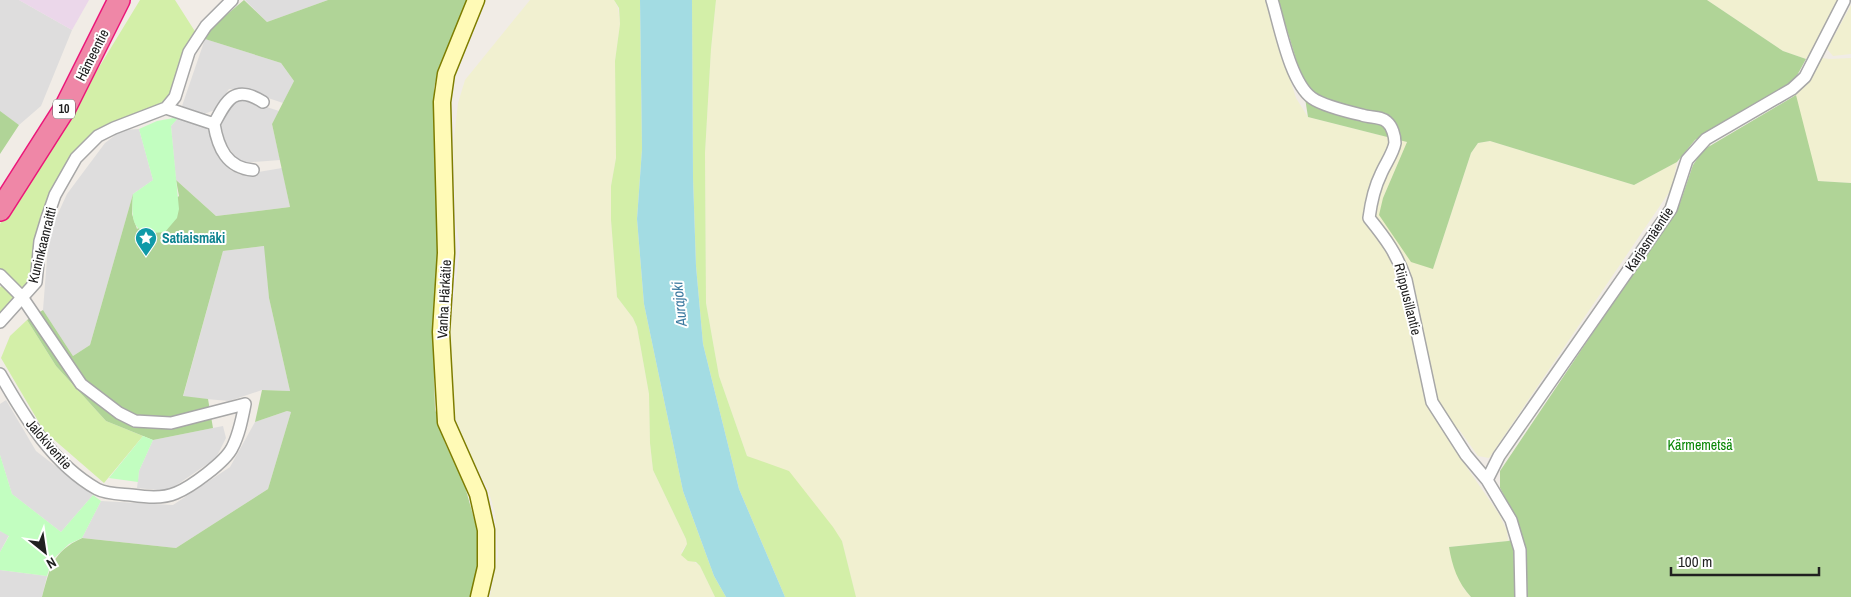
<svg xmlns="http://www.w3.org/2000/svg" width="1851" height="597" font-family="'Archivo Narrow',sans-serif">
<rect width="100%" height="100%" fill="#f1ece6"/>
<path fill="#dedddd" d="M 0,0 L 19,0 L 72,30 L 41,106 L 19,125 L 0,112 Z
M 245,0 L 328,0 L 267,22 Z
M 205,39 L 281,63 L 294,81 L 283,103 L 241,89 L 229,89 L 215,110 L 204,114 L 182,106 Z
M 235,100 L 248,101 L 279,111 L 272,124 L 280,160 L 240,163 L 226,144 L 221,127 L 222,120 Z
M 179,117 L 204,126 L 210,132 L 215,150 L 230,170 L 241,175 L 282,168 L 290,207 L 216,216 L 176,180 L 171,126 Z
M 139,129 L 153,180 L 133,194 L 90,345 L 73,356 L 43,310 L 49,233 L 67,194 L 105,143 L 122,130 Z
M 265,246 L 269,298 L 290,391 L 262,390 L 229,401 L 183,397 L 223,251 Z
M 6,400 L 36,451 L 93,495 L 61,532 L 12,494 L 0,455 L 0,404 Z
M 287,411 L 291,412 L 268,489 L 176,548 L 82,538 L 101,501 L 173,505 L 230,467 L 255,422 Z
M 223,426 L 226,438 L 216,458 L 168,491 L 137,488 L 139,471 L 153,440 Z
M 0,531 L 9,535 L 0,552 Z
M 0,570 L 47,576 L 42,597 L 0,597 Z"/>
<path fill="#ebd7ea" d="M 19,0 L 89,0 L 72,30 Z"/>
<path fill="#f1f0d0" d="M 530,0 L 614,0 L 618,8 L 620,24 L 615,61 L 616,158 L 611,186 L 611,220 L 617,297 L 633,318 L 637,327 L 649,394 L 650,443 L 653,470 L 686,539 L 687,544 L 681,552 L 700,566 L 715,597 L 490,597 L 498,555 L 495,513 L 488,489 L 462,439 L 454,413 L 450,332 L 460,247 L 456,223 L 453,147 L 458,103 L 465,80 Z
M 716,0 L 1265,0 L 1296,98 L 1308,117 L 1407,142 L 1383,198 L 1433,269 L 1471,153 L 1478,143 L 1490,141 L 1634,185 L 1677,162 L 1672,188 L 1489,458 L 1478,456 L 1458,428 L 1450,443 L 1499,514 L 1507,531 L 1508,541 L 1449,547 L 1464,589 L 1471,597 L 856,597 L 842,541 L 789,472 L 747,456 L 719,376 L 706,303 L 705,153 L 711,49 Z
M 1707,0 L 1840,0 L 1806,59 L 1783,51 Z
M 1851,5 L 1851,54 L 1833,56 L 1827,49 Z
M 1816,57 L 1829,59 L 1851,58 L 1851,183 L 1818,181 L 1792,89 Z"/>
<path fill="#d3efa8" d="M 140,0 L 175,0 L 196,33 L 173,91 L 164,105 L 96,133 L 72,156 L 32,280 L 27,286 L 22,287 L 0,271 L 0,224 L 73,110 Z
M 614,0 L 640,0 L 642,149 L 637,219 L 644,304 L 683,491 L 714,576 L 726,597 L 715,597 L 700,566 L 696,562 L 688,561 L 681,555 L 687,544 L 686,539 L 653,470 L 650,443 L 649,394 L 637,327 L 633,318 L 617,297 L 611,220 L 611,186 L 616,158 L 615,61 L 620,24 L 619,8 Z
M 692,0 L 716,0 L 711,49 L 705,153 L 706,303 L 719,376 L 747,456 L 789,471 L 833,527 L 842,541 L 856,597 L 785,597 L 739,489 L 703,344 L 696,266 L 693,178 Z
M 4,285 L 14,296 L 0,315 L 0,287 Z
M 27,320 L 56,366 L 106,421 L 143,436 L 104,483 L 44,431 L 1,358 L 10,336 Z"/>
<path fill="#b0d497" d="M 244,0 L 267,22 L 328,0 L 469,0 L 439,67 L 434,88 L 439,241 L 434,374 L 435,409 L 445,443 L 464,483 L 478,533 L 478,562 L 472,597 L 42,597 C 50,568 52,552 82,538 L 176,548 L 268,489 L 291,412 L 287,411 L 255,422 L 262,390 L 290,391 L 269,298 L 264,246 L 223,251 L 183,396 L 208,399 L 213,428 L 153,440 L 106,421 L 56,366 L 27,320 L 43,310 L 73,356 L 90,345 L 133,194 L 132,214 L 137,229 L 179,196 L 176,180 L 216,216 L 290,207 L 272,124 L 294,81 L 281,63 L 205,39 L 211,28 Z
M 1278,0 L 1707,0 L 1783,51 L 1806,59 L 1794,81 L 1780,92 L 1695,140 L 1677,162 L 1634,185 L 1490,141 L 1478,143 L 1471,153 L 1433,269 L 1411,262 L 1379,215 L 1383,198 L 1407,142 L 1308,117 L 1302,79 Z
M 1796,95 L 1818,181 L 1851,183 L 1851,597 L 1471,597 C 1458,583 1452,566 1449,547 L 1508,541 L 1522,537 L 1517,520 L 1500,488 L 1500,471 L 1680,203 L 1693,165 L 1703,150 Z
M 0,111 L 19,125 L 0,154 Z"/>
<path fill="#c2fec0" d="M 179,117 L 171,126 L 179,209 L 177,218 L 165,232 C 132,236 131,223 133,194 L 153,180 L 139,129 L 157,121 Z
M 143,436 L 153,440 L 139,471 L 138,482 L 109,478 Z
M 0,455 L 12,494 L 61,532 L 93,495 L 101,501 L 82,538 L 69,544 L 52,560 L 47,576 L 0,570 L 0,552 L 9,536 L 0,531 Z"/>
<path fill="#a3dce3" d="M 640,0 L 692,0 L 693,178 L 696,266 L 703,344 L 739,489 L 785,597 L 726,597 L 714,576 L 683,491 L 644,304 L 637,219 L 642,149 Z"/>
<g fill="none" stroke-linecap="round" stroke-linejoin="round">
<g stroke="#a7a7a7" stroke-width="14">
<path id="street" d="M 1272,0 C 1280,26 1290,82 1312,98 C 1322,105 1349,112 1362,115 C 1370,118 1381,116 1387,122 C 1392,126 1395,136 1395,143 C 1393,154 1385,164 1381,174 C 1374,188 1371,203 1369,218 C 1386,239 1397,254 1406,280 L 1432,402 L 1466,455 L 1487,480 L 1511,520 L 1520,550 L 1521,597
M 166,108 L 214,124
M 253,170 C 227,168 218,148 214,124 C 227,99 235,84 263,102
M 0,275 L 22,297 L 81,384 L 119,413 L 135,421 L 171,423 L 245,404
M 0,322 L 36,282 L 40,241 L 47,218 L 55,195 L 76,158 L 98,136 L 114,128 L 166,108 L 175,97 L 189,52 L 206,26 L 232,0
M 0,374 C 25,418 53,464 97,489 C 106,494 121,494 131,495 C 146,497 162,499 176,493 C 191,487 225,462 232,448 C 239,435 242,419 245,404
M 1487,480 L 1499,456 L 1671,209 L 1687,160 L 1706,139 L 1792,89 L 1805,77 L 1844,1"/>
</g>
<g stroke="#7e7d00" stroke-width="19">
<path id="secondary" d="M 476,0 L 446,74 L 442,102 L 446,253 L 441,332 L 446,422 L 478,494 L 486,530 L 486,567 L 479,597"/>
</g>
<g stroke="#eb1779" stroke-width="24">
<path id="highway" d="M 0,210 L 65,108 L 119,0"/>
</g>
<use href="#street" stroke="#fff" stroke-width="11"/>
<use href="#secondary" stroke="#fffab6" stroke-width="16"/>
<use href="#highway" stroke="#ef87a7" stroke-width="21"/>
</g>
<defs>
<g id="sight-pin" transform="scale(1.125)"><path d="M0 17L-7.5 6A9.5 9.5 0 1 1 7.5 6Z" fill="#0f9aa8" stroke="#fff"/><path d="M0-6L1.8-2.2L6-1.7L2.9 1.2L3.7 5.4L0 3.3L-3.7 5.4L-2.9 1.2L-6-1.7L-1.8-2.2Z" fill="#fff"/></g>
</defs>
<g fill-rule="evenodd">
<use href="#sight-pin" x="146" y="238"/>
</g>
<g text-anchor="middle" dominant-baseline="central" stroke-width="4" stroke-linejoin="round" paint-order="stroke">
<rect fill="#fff" stroke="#636363" stroke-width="1" x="53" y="99.5" width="22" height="19" rx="4"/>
<g font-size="12" font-weight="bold" fill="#202020">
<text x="64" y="109">10</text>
</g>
<g font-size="14" fill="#202020" stroke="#fff">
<text transform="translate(92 55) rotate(-63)">Hämeentie</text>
<text transform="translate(1649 239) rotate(-56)">Karjasmäentie</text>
<text transform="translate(42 245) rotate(-76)">Kuninkaanraitti</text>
<text transform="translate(444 299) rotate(-87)">Vanha Härkätie</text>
<text transform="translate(1408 299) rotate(76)">Riippusillantie</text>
<text transform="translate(49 444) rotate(49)">Jalokiventie</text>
</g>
<g font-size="14" font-weight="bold" fill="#0d838f" stroke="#fff" text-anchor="start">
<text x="162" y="238">Satiaismäki</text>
</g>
<g font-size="14" fill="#078503" stroke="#fff">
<text x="1700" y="445">Kärmemetsä</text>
</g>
<g font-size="15" font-style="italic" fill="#3c7aa0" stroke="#fff">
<text transform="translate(679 304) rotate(-96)">Aurajoki</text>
</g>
</g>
<g transform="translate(45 552) rotate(150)" stroke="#ffffff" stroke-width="4" paint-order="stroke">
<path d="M0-4L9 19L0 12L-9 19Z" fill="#202020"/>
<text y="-8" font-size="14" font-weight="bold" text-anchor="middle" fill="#202020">N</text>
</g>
<path d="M1671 567v8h148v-8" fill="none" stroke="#202020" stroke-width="2.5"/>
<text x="1678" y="567" font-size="15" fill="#202020" stroke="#ffffff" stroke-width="4" paint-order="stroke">100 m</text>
</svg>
